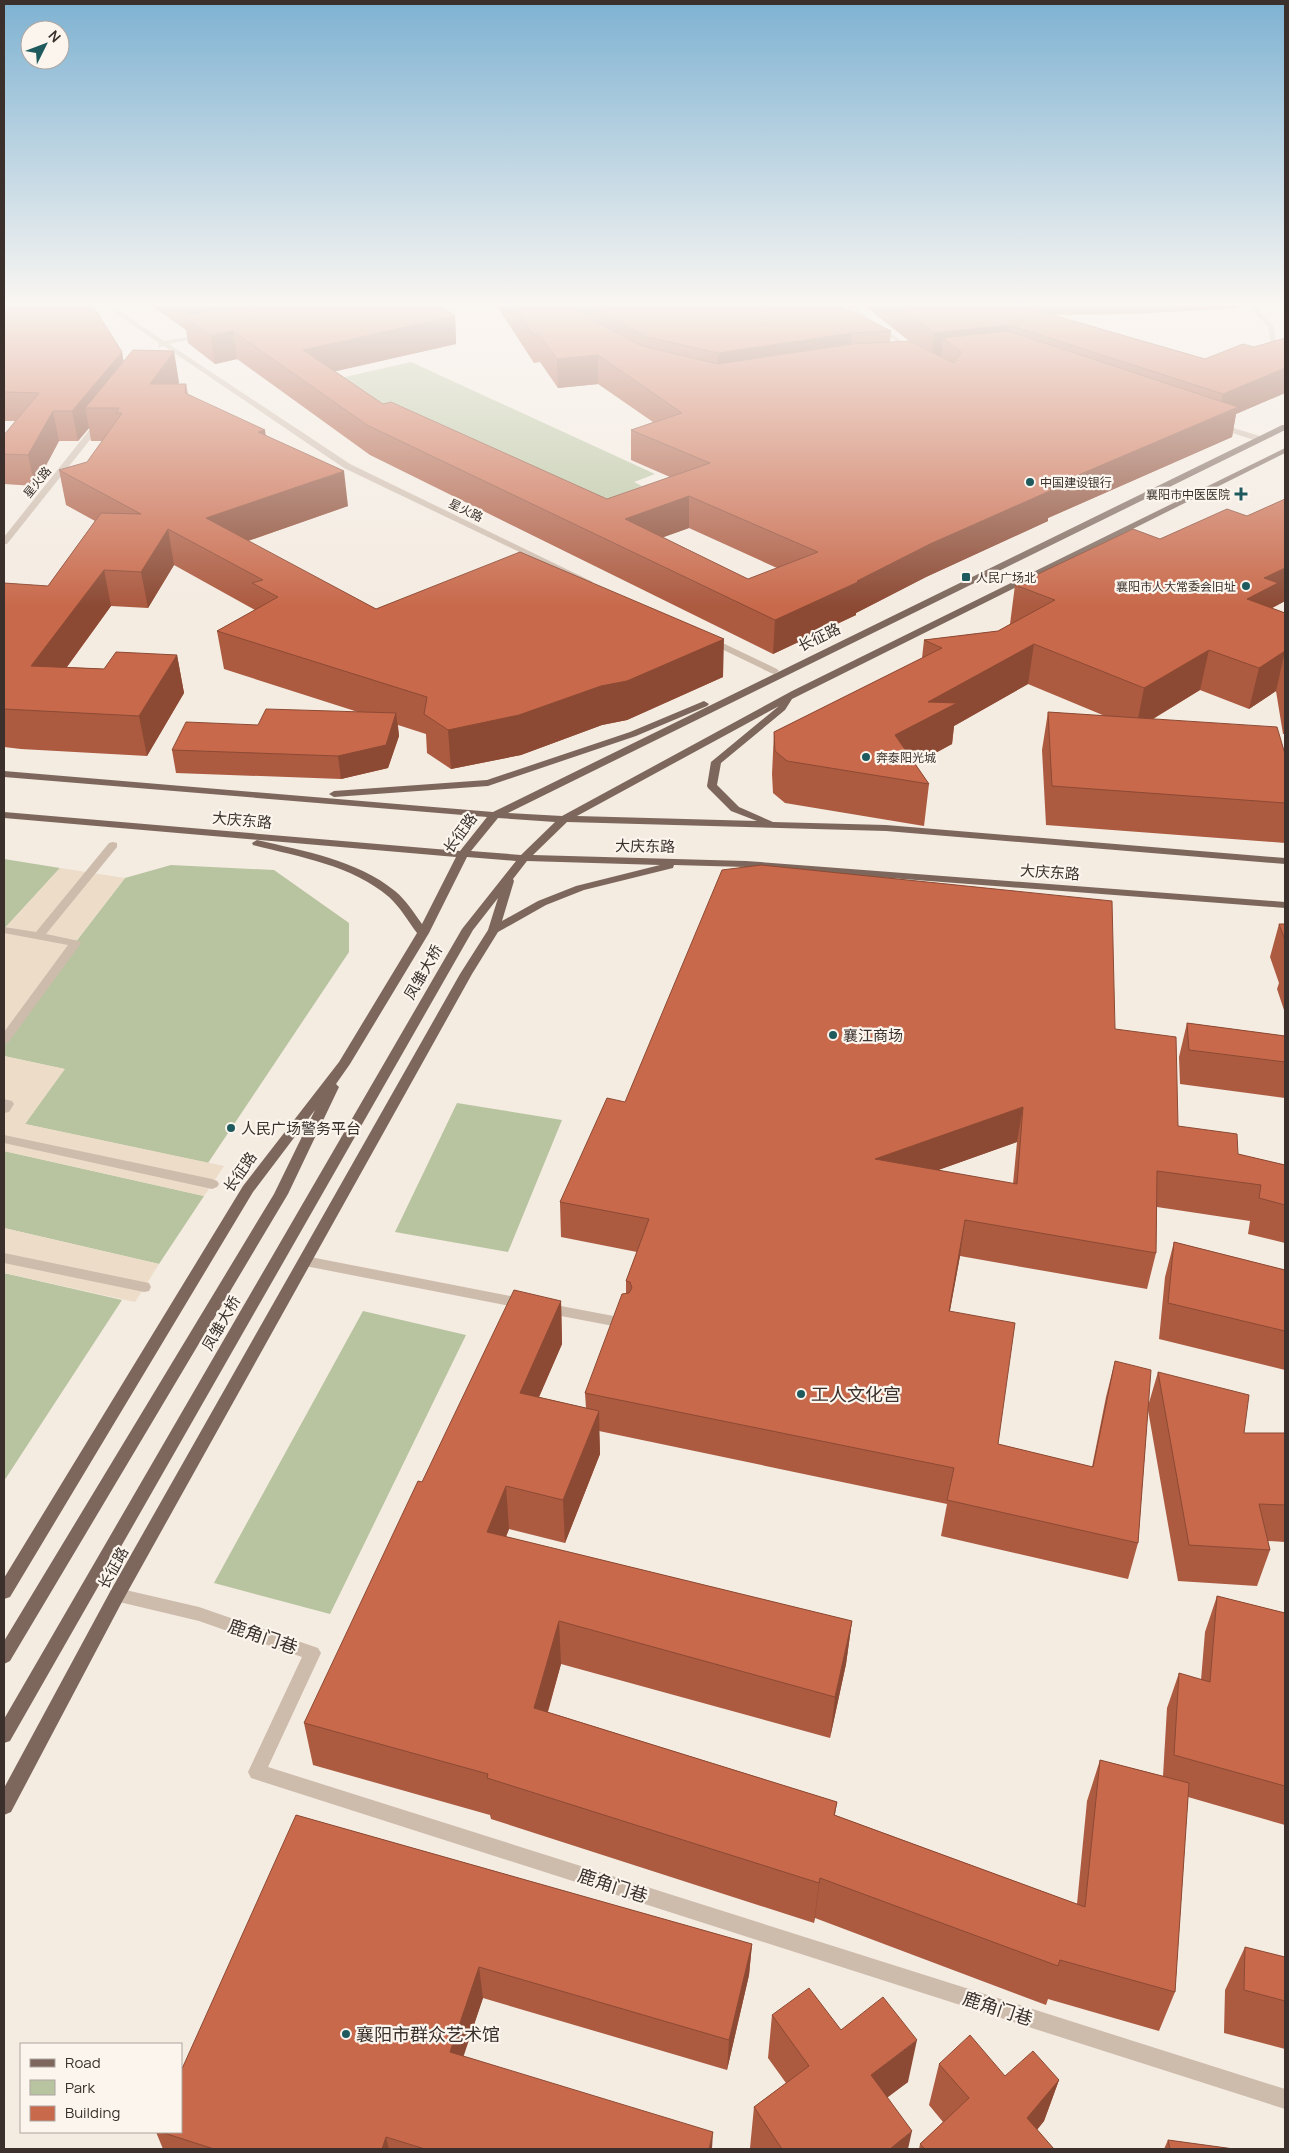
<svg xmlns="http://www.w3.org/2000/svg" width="1289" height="2153" font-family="Manrope,'Noto Sans SC',sans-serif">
<rect width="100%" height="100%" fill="#f4ebe1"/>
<path fill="#b8c4a0" d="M 411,362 L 655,474 L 634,482 L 642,486 L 590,506 L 391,419 L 336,379 Z
M 4,859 L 60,868 L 4,929 Z
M 171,865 L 274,870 L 349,923 L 349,952 L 208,1163 L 25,1124 L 64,1069 L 4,1056 L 4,1035 L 125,878 Z
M 457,1103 L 562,1120 L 508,1252 L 395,1232 Z
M 4,1151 L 204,1196 L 159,1264 L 4,1228 Z
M 4,1273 L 122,1300 L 4,1481 Z
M 363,1311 L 466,1335 L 330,1614 L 214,1583 Z"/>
<path fill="#ecdcc8" d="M 60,868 L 125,878 L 4,1035 L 4,929 Z
M 4,1056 L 65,1069 L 25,1124 L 224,1166 L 204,1196 L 4,1151 Z
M 4,1228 L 159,1264 L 135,1302 L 4,1273 Z"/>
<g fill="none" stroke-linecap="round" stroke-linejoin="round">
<path fill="#cdbbac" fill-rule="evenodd" d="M 105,306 L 112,306 L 164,341 L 207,334 L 207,336 L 169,344 L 350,464 L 593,582 L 586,584 L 344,468 L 164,346 L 158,348 L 159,343 Z
M 846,306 L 853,306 L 917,352 L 912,353 Z
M 1248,306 L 1254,306 L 1274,326 L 1277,350 L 1285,352 L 1285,356 L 1272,352 L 1268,326 Z
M 98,419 L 105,421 L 7,544 L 4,544 L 4,537 Z
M 1217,423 L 1263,437 L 1264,439 L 1257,441 L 1214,427 L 1214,423 Z
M 708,636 L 777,669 L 779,671 L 774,674 L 771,673 L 705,641 L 705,637 Z
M 113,842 L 117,843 L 117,847 L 46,934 L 79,941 L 81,943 L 8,1043 L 4,1044 L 4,1032 L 68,945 L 4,933 L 4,927 L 36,932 L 109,843 Z
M 4,1099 L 12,1101 L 14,1104 L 9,1112 L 4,1113 Z
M 4,1135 L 212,1179 L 217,1181 L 219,1184 L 217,1187 L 212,1189 L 4,1143 Z
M 4,1253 L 144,1282 L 149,1283 L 151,1287 L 149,1291 L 144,1292 L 4,1263 Z
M 305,1256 L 526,1299 L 531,1300 L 533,1304 L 531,1308 L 526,1309 L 300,1265 L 298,1261 L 300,1257 Z
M 545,1303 L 624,1318 L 629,1319 L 631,1323 L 629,1327 L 624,1328 L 540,1312 L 538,1308 L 540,1304 Z
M 117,1588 L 199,1607 L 318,1648 L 321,1653 L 268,1767 L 1285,2089 L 1285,2109 L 251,1778 L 248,1772 L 302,1657 L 199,1621 L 111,1600 L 109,1595 L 111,1590 Z"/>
<path fill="#7d675c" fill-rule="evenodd" d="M 1282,425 L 1285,425 L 1285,430 L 508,813 L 562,816 L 792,691 L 1285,448 L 1285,453 L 792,699 L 785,710 L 721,763 L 717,785 L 739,807 L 773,822 L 886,825 L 1285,858 L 1285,864 L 886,831 L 567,822 L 533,855 L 746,861 L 1285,902 L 1285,908 L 746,867 L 674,865 L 673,868 L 584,890 L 546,905 L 498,932 L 472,974 L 123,1600 L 11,1812 L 4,1815 L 4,1788 L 111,1590 L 460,974 L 488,930 L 498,898 L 473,930 L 10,1741 L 4,1743 L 4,1719 L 462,929 L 516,861 L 467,857 L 429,933 L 350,1064 L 336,1084 L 339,1087 L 288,1194 L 10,1661 L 4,1664 L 4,1641 L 274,1194 L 315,1110 L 253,1192 L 10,1597 L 4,1599 L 4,1578 L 243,1186 L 339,1062 L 417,933 C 408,921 400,907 389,897 C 352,865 299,857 253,845 L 252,843 L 257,840 C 304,851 357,860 395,891 C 406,900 414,913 422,924 L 456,857 L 4,818 L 4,812 L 460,851 L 487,817 L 4,777 L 4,771 L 493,812 ZM 779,706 L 711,762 L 707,786 L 708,788 L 731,811 L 757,821 L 577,816 ZM 498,818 L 555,822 L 521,855 L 471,851 ZM 527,861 L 660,865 L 576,886 L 538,901 L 502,921 L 514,881 L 513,879 Z
M 704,701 L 709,704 L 707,706 L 636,736 L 488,786 L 334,797 L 329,794 L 334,791 L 487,780 L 630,732 Z"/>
</g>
<path fill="#ac5a40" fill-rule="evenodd" d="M 4,306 L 122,352 L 123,362 L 179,382 L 178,384 L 186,384 L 188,394 L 266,435 L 348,506 L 248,541 L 376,609 L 723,677 L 627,720 L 602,725 L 521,755 L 451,769 L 427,753 L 426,734 L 398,725 L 399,736 L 388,768 L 341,779 L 176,773 L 172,750 L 258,725 L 358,712 L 224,669 L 217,631 L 255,610 L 174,565 L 148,608 L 111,606 L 67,667 L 104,669 L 177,655 L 184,693 L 147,756 L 21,749 L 4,747 L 4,583 L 48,586 L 95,521 L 66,505 L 59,470 L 87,462 L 103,441 L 91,441 L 89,428 L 78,441 L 59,441 L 35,486 L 4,484 L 4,435 L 15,421 L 4,421 Z
M 152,306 L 441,306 L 455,316 L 456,344 L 335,371 L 383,404 L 607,499 L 670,477 L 631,460 L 631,430 L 653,422 L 598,384 L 558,388 L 540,362 L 534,363 L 497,306 L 841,306 L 891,331 L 890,342 L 909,341 L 865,306 L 1238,306 L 1238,308 L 1134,314 L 1054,315 L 1205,359 L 1254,347 L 1285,338 L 1285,393 L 1236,414 L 1232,437 L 1048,518 L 1048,521 L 926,577 L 856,613 L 856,615 L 773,654 L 370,455 L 237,359 L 215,364 L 188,343 L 186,330 ZM 689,528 L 777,568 L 748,579 L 663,537 Z
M 1285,499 L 1285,601 L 1272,608 L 1285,613 L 1285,734 L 1283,734 L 1276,691 L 1249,709 L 1200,690 L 1153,719 L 1285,754 L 1285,843 L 1046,825 L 1042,750 L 1048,712 L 1105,716 L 1028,684 L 954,726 L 952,744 L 915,764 L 929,784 L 924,826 L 785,803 L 773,793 L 772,774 L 774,732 L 922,658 L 924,640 L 998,631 L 1010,624 L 1015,585 L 1160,539 L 1247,516 Z
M 1279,924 L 1285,924 L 1285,1013 L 1277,989 L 1279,983 L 1270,957 Z
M 1187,1023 L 1285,1036 L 1285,1098 L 1180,1084 L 1179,1057 Z
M 1115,1029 L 1178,1126 L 1238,1154 L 1285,1165 L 1285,1243 L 1248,1234 L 1250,1221 L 1157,1207 L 1156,1253 L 1147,1289 L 960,1256 L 950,1311 L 998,1444 L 1092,1467 L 1106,1397 L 1115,1361 L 1148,1406 L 1158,1372 L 1244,1433 L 1285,1433 L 1285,1542 L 1268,1541 L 1270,1550 L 1257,1586 L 1178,1581 L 1148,1410 L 1138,1543 L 1128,1579 L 941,1536 L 947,1504 L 599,1431 L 600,1454 L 565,1543 L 509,1529 L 506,1537 L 852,1621 L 846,1664 L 830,1738 L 561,1664 L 548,1712 L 837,1802 L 835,1815 L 1077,1904 L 1087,1801 L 1100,1760 L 1163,1776 L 1167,1708 L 1179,1673 L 1201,1680 L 1205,1632 L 1217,1596 L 1285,1613 L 1285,1825 L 1188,1797 L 1175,1992 L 1159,2031 L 1048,1999 L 1046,2005 L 815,1918 L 814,1923 L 491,1819 L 490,1815 L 313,1765 L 304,1723 L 422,1482 L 561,1301 L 562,1344 L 539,1397 L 586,1408 L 585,1393 L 626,1293 L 626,1281 L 637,1252 L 561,1237 L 560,1202 L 625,1102 ZM 1017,1142 L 1013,1184 L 938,1170 Z
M 1174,1242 L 1285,1270 L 1285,1370 L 1159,1339 L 1165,1277 Z
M 296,1815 L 752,1944 L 749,1975 L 727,2070 L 483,1998 L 463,2056 L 712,2149 L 163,2149 L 156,2132 L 181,2132 Z
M 1245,1947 L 1284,1957 L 1285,1955 L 1285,2049 L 1224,2033 L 1225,1990 Z
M 772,2015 L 841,2030 L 908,2082 L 887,2097 L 908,2149 L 751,2149 L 750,2148 L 754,2107 L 786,2083 L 768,2058 Z
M 939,2064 L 1005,2076 L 1059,2080 L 1044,2121 L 1037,2130 L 1054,2149 L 919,2149 L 920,2144 L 943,2122 L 929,2105 Z
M 1168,2140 L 1234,2149 L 1164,2149 Z"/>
<path fill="#8c4a34" d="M 187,306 L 335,306 L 190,320 Z
M 455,316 L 456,344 L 306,378 L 303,350 Z
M 1009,325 L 1006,351 L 943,338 L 941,358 L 932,359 L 934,333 Z
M 233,331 L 237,359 L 215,364 L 211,336 Z
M 852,333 L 850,364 L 717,385 L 718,353 Z
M 174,351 L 179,382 L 156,416 L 150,384 Z
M 122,352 L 127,380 L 85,408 L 89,428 L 78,441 L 72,411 Z
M 598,355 L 598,384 L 558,388 L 557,359 Z
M 1285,368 L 1285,393 L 1236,414 L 1232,437 L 1048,518 L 1048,521 L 926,577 L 856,613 L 856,615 L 773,654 L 775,620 L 857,581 L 930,544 L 1048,488 L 1219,415 L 1223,394 Z
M 53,411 L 59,441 L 35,486 L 28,455 Z
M 265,430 L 269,463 L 258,432 Z
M 344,471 L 348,506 L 213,553 L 206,518 Z
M 689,496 L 689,528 L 628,550 L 625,519 Z
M 168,529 L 174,565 L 148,608 L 141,572 Z
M 1285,568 L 1285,601 L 1272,608 L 1247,599 L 1264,578 Z
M 104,570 L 111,606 L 40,704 L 31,666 Z
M 724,639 L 723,677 L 627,720 L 602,725 L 521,755 L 451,769 L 448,730 L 601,686 Z
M 1034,644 L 1028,684 L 954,726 L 952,744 L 891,777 L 895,735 L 928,702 Z
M 1209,650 L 1200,690 L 1136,729 L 1144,688 Z
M 1285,651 L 1276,691 L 1249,709 L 1259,668 Z
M 177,655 L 184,693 L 147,756 L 139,716 Z
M 396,713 L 399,736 L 388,768 L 341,779 L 338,756 Z
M 1023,1107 L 1017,1142 L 871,1194 L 875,1159 Z
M 965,1220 L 960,1256 L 943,1347 L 949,1311 Z
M 561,1301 L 562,1344 L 522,1436 L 520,1393 Z
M 599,1411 L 600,1454 L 565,1543 L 563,1500 Z
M 506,1486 L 509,1529 L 490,1575 L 487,1532 Z
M 559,1621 L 561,1664 L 537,1749 L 534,1708 Z
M 852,1621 L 846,1664 L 830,1738 L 835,1697 Z
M 820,1878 L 815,1918 L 814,1923 L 819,1883 Z
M 752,1944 L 749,1975 L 727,2070 L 729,2040 Z
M 479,1967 L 483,1998 L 455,2082 L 450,2052 Z
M 917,2040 L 908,2082 L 863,2116 L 871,2075 Z
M 1059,2080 L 1044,2121 L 1021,2149 L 1027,2118 Z
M 912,2131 L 908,2149 L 890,2149 Z
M 713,2132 L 712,2149 L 709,2149 Z
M 386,2137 L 389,2149 L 382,2149 Z"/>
<path fill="#c8694b" stroke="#8c4a34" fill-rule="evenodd" d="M 4,306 L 93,306 L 122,352 L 72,411 L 53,411 L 28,455 L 4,454 L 4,435 L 39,393 L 4,392 Z
M 233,306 L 441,306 L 455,316 L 303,350 L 383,404 L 391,402 L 607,499 L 710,463 L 631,430 L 682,413 L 598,355 L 557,359 L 539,334 L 533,335 L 514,306 L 573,306 L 586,316 L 642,346 L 718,364 L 852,344 L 909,341 L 954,363 L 961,352 L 943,338 L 1008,331 L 1238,407 L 1048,488 L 1052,490 L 930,544 L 857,581 L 858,582 L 775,620 L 367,425 L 233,331 L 211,336 L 184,316 ZM 689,496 L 818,552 L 748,579 L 625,519 Z
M 589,306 L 841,306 L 891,331 L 852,333 L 718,353 L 647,337 Z
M 899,306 L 1021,306 L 1205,359 L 1243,344 L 1254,347 L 1285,338 L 1285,368 L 1223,394 L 1009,325 L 934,333 Z
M 133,350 L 174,351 L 150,384 L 186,384 L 185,393 L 265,430 L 258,432 L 344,471 L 206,518 L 376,609 L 520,552 L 724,639 L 627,681 L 601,686 L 519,715 L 448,730 L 424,714 L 427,697 L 217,631 L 278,597 L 252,583 L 263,580 L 168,529 L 141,572 L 104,570 L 31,666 L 104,669 L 116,652 L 177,655 L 139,716 L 4,709 L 4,583 L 48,586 L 101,513 L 141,514 L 59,470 L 87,462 L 122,413 L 116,413 L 119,408 L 85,408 Z
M 1285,499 L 1285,568 L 1264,578 L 1278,583 L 1247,599 L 1285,613 L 1285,651 L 1259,668 L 1209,650 L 1144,688 L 1034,644 L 928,702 L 957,703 L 895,735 L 929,784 L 787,761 L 775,751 L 774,732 L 942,648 L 924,640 L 998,631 L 1055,600 L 1015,585 L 1133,529 L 1160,539 L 1227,509 L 1247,516 Z
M 266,709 L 396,713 L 386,745 L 338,756 L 172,750 L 186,722 L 258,725 Z
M 1048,712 L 1277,727 L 1285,754 L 1285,803 L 1052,786 Z
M 761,865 L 1112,901 L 1115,1029 L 1176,1037 L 1178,1126 L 1237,1134 L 1238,1154 L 1285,1165 L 1285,1205 L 1259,1198 L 1261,1185 L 1157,1171 L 1156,1253 L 965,1220 L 949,1311 L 1015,1323 L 998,1444 L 1093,1467 L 1115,1361 L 1151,1370 L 1138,1543 L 947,1500 L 954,1468 L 585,1393 L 622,1294 L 629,1293 L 632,1288 L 630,1282 L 626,1281 L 649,1219 L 560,1202 L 607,1098 L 625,1102 L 722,870 ZM 1023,1107 L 1017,1184 L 875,1159 Z
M 1279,924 L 1285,924 L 1285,940 Z
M 1187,1023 L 1285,1036 L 1285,1062 L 1189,1050 Z
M 1174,1242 L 1285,1270 L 1285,1331 L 1168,1303 Z
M 514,1290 L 561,1301 L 520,1393 L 599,1411 L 563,1500 L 506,1486 L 487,1532 L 852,1621 L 835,1697 L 559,1621 L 534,1708 L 837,1802 L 834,1815 L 1085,1907 L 1100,1760 L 1189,1783 L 1175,1992 L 1060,1960 L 1058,1966 L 820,1878 L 819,1883 L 487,1778 L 488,1774 L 304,1723 L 418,1481 L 422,1482 Z
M 1158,1372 L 1249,1395 L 1244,1433 L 1285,1433 L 1285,1505 L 1259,1504 L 1270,1550 L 1189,1545 Z
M 1217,1596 L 1285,1613 L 1285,1786 L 1174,1755 L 1179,1673 L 1210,1682 Z
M 296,1815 L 752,1944 L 729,2040 L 479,1967 L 450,2052 L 713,2132 L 709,2149 L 425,2149 L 386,2137 L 382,2149 L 214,2149 L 161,2132 L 181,2132 L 181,2071 Z
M 1245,1947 L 1285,1957 L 1285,2001 L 1244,1990 Z
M 809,1988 L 841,2030 L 883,1997 L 917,2040 L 871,2075 L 912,2131 L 890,2149 L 782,2149 L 754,2107 L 809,2066 L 772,2015 Z
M 970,2035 L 1005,2076 L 1033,2051 L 1059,2080 L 1027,2118 L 1054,2149 L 925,2149 L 920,2144 L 969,2098 L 939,2064 Z
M 1168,2140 L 1234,2149 L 1170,2149 Z"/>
<linearGradient id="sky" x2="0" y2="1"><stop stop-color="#7eb2d2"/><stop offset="0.5" stop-color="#faf6f2"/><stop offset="1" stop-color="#faf6f2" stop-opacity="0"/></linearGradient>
<rect width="1289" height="607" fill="url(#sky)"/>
<g fill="#1f5a5e" stroke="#fbf5ee" stroke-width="2">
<circle cx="1030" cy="482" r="5"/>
<path d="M1238.5 486.5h5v5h5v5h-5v5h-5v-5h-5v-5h5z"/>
<rect x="961" y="572" width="10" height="10" rx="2.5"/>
<circle cx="1246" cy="586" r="5"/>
<circle cx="866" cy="757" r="5"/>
<circle cx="833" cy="1035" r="5"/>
<circle cx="231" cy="1128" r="5"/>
<circle cx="801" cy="1394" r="5"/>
<circle cx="346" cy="2034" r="5"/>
</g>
<g text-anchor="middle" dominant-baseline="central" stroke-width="4.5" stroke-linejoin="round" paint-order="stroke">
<g font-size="12" fill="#3b302b" stroke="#fbf5ee">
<text transform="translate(37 482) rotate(-51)">星火路</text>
<text transform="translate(466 510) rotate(26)">星火路</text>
</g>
<g font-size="12" fill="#3b302b" stroke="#fbf5ee" text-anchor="start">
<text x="1040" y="482">中国建设银行</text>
<text x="1230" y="494" text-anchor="end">襄阳市中医医院</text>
<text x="976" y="577">人民广场北</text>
<text x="1236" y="586" text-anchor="end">襄阳市人大常委会旧址</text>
<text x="876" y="757">奔泰阳光城</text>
</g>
<g font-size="15" fill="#3b302b" stroke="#fbf5ee">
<text transform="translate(819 637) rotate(-26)">长征路</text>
<text transform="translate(242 820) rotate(5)">大庆东路</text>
<text transform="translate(460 833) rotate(-54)">长征路</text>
<text transform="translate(645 846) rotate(1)">大庆东路</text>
<text transform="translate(1050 872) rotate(4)">大庆东路</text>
<text transform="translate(423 972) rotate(-60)">凤雏大桥</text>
<text transform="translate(240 1172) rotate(-55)">长征路</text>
<text transform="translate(221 1323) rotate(-60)">凤雏大桥</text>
<text transform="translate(113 1568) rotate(-61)">长征路</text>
</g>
<g font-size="15" fill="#3b302b" stroke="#fbf5ee" text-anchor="start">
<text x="843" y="1035">襄江商场</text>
<text x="241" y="1128">人民广场警务平台</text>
</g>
<g font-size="18" fill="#3b302b" stroke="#fbf5ee" text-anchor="start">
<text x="811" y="1394">工人文化宫</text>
<text x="356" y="2034">襄阳市群众艺术馆</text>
</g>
<g font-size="18" fill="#3b302b" stroke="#fbf5ee">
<text transform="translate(263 1636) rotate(19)">鹿角门巷</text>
<text transform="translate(613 1885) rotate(18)">鹿角门巷</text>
<text transform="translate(998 2008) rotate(18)">鹿角门巷</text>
</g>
</g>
<rect width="1289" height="2153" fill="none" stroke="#3b302b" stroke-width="10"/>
<rect x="20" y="2043" width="162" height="90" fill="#fbf5ee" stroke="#aea6a0"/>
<rect x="30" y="2059" width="25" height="8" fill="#7d675c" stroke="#aea6a0"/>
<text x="65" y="2068" font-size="15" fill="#3b302b">Road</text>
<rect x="30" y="2080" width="25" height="15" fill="#b8c4a0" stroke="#aea6a0"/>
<text x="65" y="2093" font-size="15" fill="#3b302b">Park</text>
<rect x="30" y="2106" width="25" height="15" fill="#c8694b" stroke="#aea6a0"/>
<text x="65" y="2118" font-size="15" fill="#3b302b">Building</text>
<g transform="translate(45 45) rotate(48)"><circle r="24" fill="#fbf5ee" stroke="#aea6a0"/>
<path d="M0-4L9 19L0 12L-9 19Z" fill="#1f5a5e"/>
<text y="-8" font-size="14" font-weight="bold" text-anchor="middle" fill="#3b302b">N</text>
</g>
</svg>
